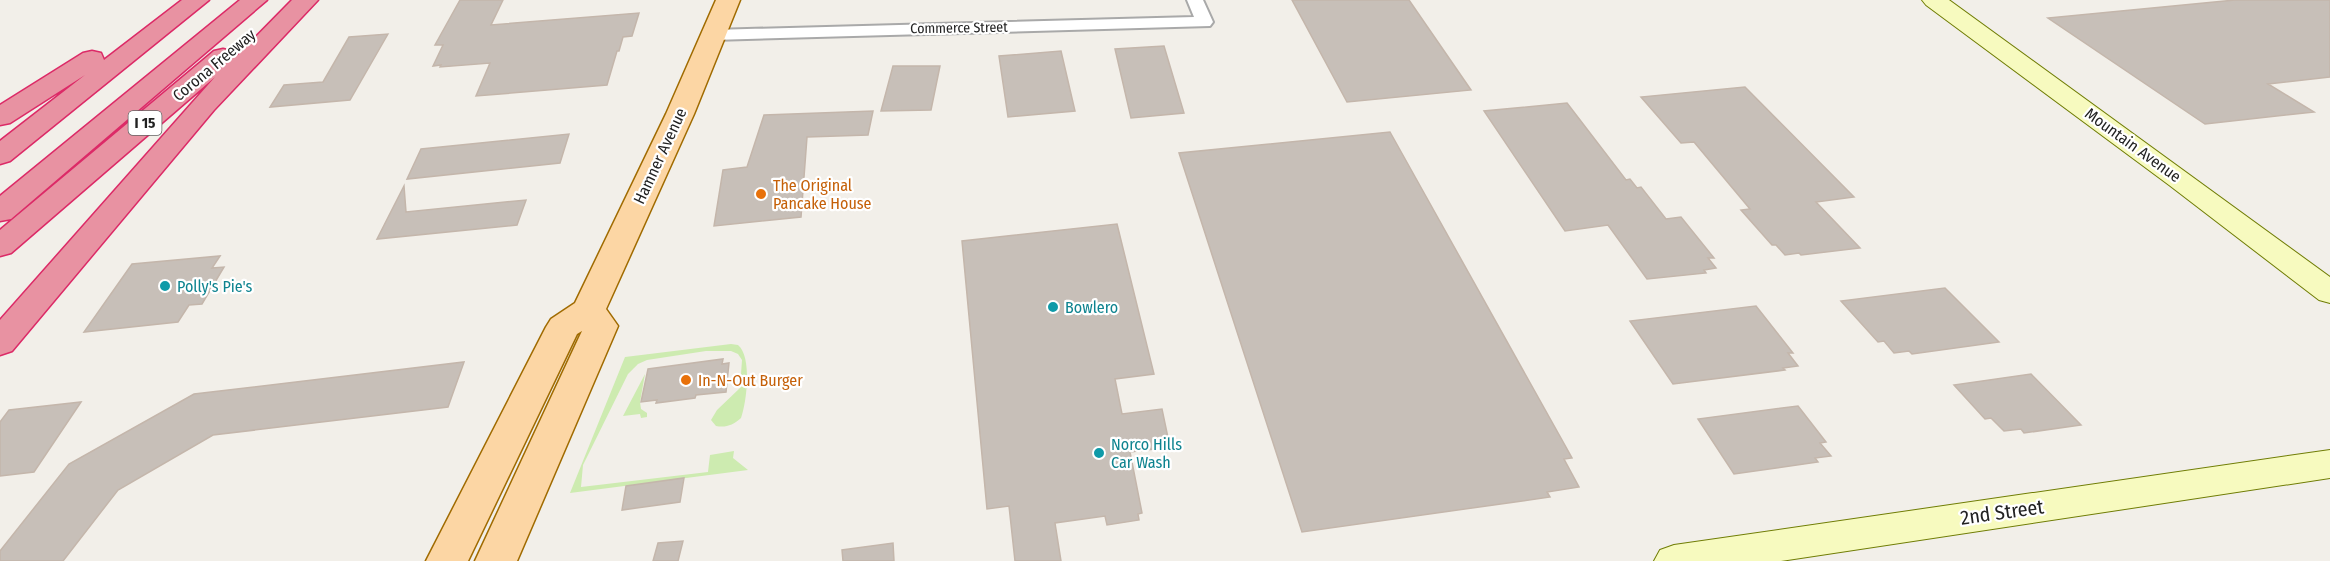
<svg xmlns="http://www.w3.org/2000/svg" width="2330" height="561" font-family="'Fira Sans Condensed',sans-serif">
<rect width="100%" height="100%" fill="#f2efe9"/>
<path fill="#cdebb0" d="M 731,344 L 738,345 C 752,356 747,402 741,418 C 733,425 726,428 716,426 L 711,420 L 717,410 L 740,388 L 742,360 L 738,354 L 731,351 L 706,351 L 647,360 L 638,364 L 628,374 L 587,457 L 583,465 L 581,487 L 708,472 L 710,455 L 734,451 L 733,458 L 748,470 L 570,493 L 625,357 Z
M 645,374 L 640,402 L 641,409 L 647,413 L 647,417 L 641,418 L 640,414 L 623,416 Z"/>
<path fill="#c7bfb8" stroke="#c4b6ab" stroke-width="1.5" d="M 460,0 L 503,0 L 491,25 L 639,13 L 632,36 L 623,37 L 619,51 L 617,51 L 607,85 L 476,96 L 490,63 L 440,67 L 441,65 L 433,66 L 443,45 L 435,45 Z
M 1292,0 L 1409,0 L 1471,90 L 1347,102 Z
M 2235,0 L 2330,0 L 2330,77 L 2268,84 L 2314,112 L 2205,124 L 2048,18 Z
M 388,34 L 350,100 L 270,107 L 284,85 L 323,82 L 349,37 Z
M 1164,46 L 1184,113 L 1131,118 L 1115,49 Z
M 1061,51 L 1075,111 L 1008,117 L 999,56 Z
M 893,66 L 940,66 L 931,110 L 881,111 Z
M 1745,87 L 1854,197 L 1816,202 L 1860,248 L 1801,255 L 1799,253 L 1785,255 L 1776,245 L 1772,245 L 1741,210 L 1750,209 L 1694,142 L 1681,143 L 1641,97 Z
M 1567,103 L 1626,180 L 1630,179 L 1637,188 L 1641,187 L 1666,219 L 1681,217 L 1714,258 L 1708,258 L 1716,268 L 1704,270 L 1706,273 L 1647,279 L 1608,225 L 1565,231 L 1484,111 Z
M 873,111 L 868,135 L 807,137 L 801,217 L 714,226 L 723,170 L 747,167 L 764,115 Z
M 1390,132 L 1572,458 L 1564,459 L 1579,487 L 1547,492 L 1550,497 L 1302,532 L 1179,153 Z
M 569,134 L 560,163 L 407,179 L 421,149 Z
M 404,186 L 406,212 L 526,200 L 517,225 L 377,239 Z
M 1117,224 L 1154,374 L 1115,379 L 1122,414 L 1162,409 L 1170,447 L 1130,452 L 1142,513 L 1138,514 L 1139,520 L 1107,525 L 1105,516 L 1055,523 L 1061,561 L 1015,561 L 1009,506 L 987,509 L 962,241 Z
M 220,256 L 212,268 L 224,267 L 202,304 L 189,305 L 178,322 L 84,332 L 132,264 Z
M 1945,288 L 1999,342 L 1912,354 L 1909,351 L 1894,353 L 1884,341 L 1878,342 L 1841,301 Z
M 1756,306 L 1793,353 L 1788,353 L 1798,366 L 1783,368 L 1785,370 L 1673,384 L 1630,321 Z
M 723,359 L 722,364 L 729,363 L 726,392 L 696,395 L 695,398 L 656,403 L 657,400 L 641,402 L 648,369 Z
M 464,362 L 448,407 L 213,435 L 118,490 L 63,561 L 0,561 L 0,551 L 69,464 L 194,394 Z
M 2031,374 L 2081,425 L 2024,433 L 2021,429 L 2004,431 L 1991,418 L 1985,419 L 1954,385 Z
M 81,402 L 34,472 L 0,476 L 0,422 L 9,410 Z
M 1798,406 L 1826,442 L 1820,443 L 1831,456 L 1815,458 L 1818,462 L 1734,474 L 1698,419 Z
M 684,478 L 680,502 L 622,510 L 626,486 Z
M 683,541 L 678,561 L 653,561 L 658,543 Z
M 893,543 L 894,561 L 843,561 L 842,550 Z"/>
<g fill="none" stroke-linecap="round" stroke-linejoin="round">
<g stroke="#a9a9a9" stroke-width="4">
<path id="minor" d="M 1187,0 L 1203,0 L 1213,22 L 1210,26 L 713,40 L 707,39 L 704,35 L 707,31 L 713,30 L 1194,17 Z"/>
</g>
<g stroke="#707d05" stroke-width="2">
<path id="secondary" d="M 1922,0 L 1949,0 L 2330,277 L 2330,303 L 2319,300 L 2169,185 L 1926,5 Z
M 2330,450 L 2330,478 L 1781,561 L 1654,561 L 1660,550 L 1674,545 Z"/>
</g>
<g stroke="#a06b00" stroke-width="3">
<path id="primary" d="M 716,0 L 740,0 L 694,114 L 606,309 L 618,326 L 517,561 L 475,561 L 582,331 L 577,334 L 468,561 L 426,561 L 546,327 L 551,319 L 575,303 L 666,114 Z"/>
</g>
<g stroke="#dc2a67" stroke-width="3">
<path id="motorway" d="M 182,0 L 209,0 L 10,161 L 0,164 L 0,141 L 85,75 L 10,123 L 0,125 L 0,105 L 83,53 L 92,51 L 101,53 L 104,60 Z
M 240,0 L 267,0 L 11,219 L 0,221 L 0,196 Z
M 292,0 L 318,0 L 214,110 L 12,351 L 0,355 L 0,320 L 215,77 L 11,253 L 0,256 L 0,230 L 214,51 L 223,49 L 232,51 L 236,57 Z"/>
</g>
<use href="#minor" fill="#fff" fill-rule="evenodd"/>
<use href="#secondary" fill="#f7fabf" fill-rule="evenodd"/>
<use href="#primary" fill="#fcd6a4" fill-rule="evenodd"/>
<use href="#motorway" fill="#e892a2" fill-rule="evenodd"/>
</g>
<g fill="#e8710a" stroke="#fff" stroke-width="2">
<circle cx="761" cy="194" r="6"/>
<circle cx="686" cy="380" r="6"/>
</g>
<g fill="#0f9aa8" stroke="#fff" stroke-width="2">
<circle cx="165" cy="286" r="6"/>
<circle cx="1053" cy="307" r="6"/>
<circle cx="1099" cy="453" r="6"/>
</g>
<g text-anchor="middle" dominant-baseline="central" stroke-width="4.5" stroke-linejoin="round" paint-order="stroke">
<g font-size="14" fill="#222" stroke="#fff">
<text transform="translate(959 28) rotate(-1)">Commerce Street</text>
</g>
<rect fill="#fff" stroke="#646464" stroke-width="1.5" x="128.5" y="111" width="33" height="24" rx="4.5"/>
<g font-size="15" font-weight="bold" fill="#222">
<text x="145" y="123">I 15</text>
</g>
<g font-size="16" fill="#222" stroke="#fff">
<text transform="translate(214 65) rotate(-40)">Corona Freeway</text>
<text transform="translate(2133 145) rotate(36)">Mountain Avenue</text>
<text transform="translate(660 156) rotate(-65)">Hamner Avenue</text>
</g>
<g font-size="16" fill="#c56008" stroke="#fff" text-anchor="start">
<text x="773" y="185">The Original<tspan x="773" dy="18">Pancake House</tspan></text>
<text x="698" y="380">In-N-Out Burger</text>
</g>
<g font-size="16" fill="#0d838f" stroke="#fff" text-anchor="start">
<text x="177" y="286">Polly's Pie's</text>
<text x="1065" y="307">Bowlero</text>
<text x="1111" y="444">Norco Hills<tspan x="1111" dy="18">Car Wash</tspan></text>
</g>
<g font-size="20" fill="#222" stroke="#fff">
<text transform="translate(2002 512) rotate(-8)">2nd Street</text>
</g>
</g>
</svg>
